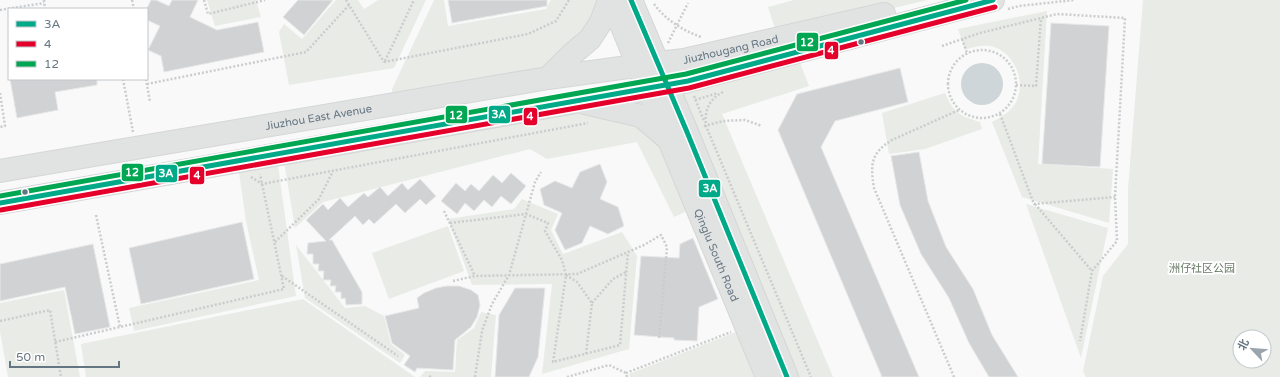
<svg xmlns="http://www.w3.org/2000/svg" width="1280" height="377" font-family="'Varela Round','Noto Sans SC',sans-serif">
<rect width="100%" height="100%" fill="#f9f9f9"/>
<path fill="#e8ebe6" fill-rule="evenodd" d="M 207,0 L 256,0 L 261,17 L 215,26 Z
M 336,0 L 358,0 L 364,9 L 378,0 L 426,0 L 394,68 L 289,85 L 279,32 L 284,24 L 302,39 Z
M 434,0 L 444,0 L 448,26 L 546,9 L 551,0 L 605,0 L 599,17 L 545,74 L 393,100 L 392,89 Z
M 794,0 L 928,0 L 777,35 L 768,7 Z
M 1143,0 L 1280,0 L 1280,377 L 1086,377 L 1083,371 L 1103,276 L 1128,244 L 1128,189 ZM 1240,337 L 1264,337 L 1264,361 L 1240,361 Z
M 1047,11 L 1038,164 L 1113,169 L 1109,223 L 1022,197 L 992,122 C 1002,117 1015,109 1018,97 C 1025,77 1012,50 990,46 C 981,45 973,47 965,50 L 958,29 Z
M 797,55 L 809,86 L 722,114 L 833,377 L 791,377 L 671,87 Z
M 945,93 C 954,113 960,116 980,122 L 982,129 L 925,149 L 889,154 L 882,113 Z
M 576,104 L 641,120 L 665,143 L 692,209 L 674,217 L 637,142 L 547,159 L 530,149 L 323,202 L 295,228 L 283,156 Z
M 277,158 L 296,296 L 134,331 L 129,308 L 259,280 L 246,221 L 238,166 Z
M 522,199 L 558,214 L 551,230 L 563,254 L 622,232 L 637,256 L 629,349 L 542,374 L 552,284 L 472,285 L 448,219 L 514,209 Z
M 1026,204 L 1108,228 L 1081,358 Z
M 448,226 L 464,271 L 389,299 L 372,253 Z
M 296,245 L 345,308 L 365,306 L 384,316 L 391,344 L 405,355 L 400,363 L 305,298 Z
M 64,290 L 80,377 L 8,377 L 0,331 L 0,303 Z
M 303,299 L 415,377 L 86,377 L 81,344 Z
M 481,312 L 496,315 L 491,377 L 420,377 L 425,371 L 455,372 L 457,340 L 474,328 Z
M 736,332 L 754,377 L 630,377 L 629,374 Z"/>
<path fill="#ced6d9" d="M961 84a21 21 0 1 1 42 0a21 21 0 1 1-42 0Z"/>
<path fill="#d0d2d3" stroke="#e8e8e8" d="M 151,0 L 156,0 L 169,6 L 172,0 L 198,0 L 190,17 L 217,30 L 258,22 L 264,52 L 164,72 L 161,56 L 148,50 L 160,26 L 147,20 L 147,8 Z
M 298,0 L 333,0 L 304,35 L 283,17 Z
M 448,0 L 547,0 L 547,6 L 452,23 Z
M 1051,23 L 1109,26 L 1100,167 L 1042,164 Z
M 900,68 L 908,102 L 835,121 L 821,147 L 919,377 L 882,377 L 778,130 L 797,94 Z
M 10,79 L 97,79 L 97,85 L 55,92 L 58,110 L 17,118 Z
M 919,152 L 928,201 L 946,247 L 973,289 L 992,335 L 1018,377 L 989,377 L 969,343 L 949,298 L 921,254 L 900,205 L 891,156 Z
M 600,164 L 607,182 L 600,199 L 618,207 L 624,226 L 608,234 L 590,226 L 582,243 L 565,250 L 555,230 L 562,213 L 544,205 L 540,189 L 555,181 L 572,188 L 580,172 Z
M 511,173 L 526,186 L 511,204 L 501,196 L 492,207 L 484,200 L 474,211 L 465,203 L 457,214 L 441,201 L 456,183 L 465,191 L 471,184 L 479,191 L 493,175 L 502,183 Z
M 420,179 L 436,196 L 426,205 L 420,199 L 405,213 L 396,204 L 374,224 L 369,219 L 363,225 L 355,216 L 329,240 L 332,240 L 362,292 L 362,304 L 346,305 L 345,298 L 341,299 L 341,292 L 335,292 L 336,286 L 330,286 L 331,280 L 323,280 L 324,271 L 318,271 L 319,264 L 313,264 L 313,254 L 307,254 L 308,243 L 326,241 L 306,220 L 323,204 L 328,210 L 340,198 L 348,207 L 364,193 L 368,197 L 380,187 L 388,196 L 402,183 L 408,190 Z
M 242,222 L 254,279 L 141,304 L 129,248 Z
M 693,238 L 718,299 L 699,307 L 697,341 L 674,340 L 674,338 L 634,335 L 641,256 L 679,258 L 680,244 Z
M 93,244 L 110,327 L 75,334 L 65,287 L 0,301 L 0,264 Z
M 447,286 L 459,286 L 471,290 L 478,295 L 480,305 L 477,317 L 471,327 L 455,340 L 453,370 L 417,368 L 415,372 L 404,365 L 410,356 L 392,343 L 385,316 L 419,308 L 417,298 L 424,293 L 436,288 Z
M 515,288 L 545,288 L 538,357 L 529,377 L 495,377 L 499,315 Z"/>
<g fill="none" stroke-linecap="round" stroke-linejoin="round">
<g stroke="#d5d6d7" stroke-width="24">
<g id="secondary">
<path id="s1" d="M 658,63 L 684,60 L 884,14"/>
<path d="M 667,86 L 688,81 L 993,0"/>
</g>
</g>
<g stroke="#d5d6d7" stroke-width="24">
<g id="primary">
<path d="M 548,78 L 571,55 L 590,39 L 601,22 L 609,0"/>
<path d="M 585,103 L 641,116 L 668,139"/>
<path id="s2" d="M 0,171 L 548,78 L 657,63"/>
<path d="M 0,203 L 667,86"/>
</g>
</g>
<g stroke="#d5d6d6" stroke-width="24">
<g id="highway">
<path id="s3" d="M 611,0 L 767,377"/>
<path d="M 631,0 L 687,132 L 787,377"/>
</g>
</g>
<path stroke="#cbcccd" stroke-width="2.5" stroke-dasharray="2 2" stroke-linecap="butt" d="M 44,0 L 45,9
M 132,0 L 134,9
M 204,0 L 208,14 L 265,0
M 346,0 L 384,62
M 654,4 C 666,20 682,30 701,37
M 1008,9 L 1019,6 L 1074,0
M 0,10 L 44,3
M 962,39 L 967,53
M 668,43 L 688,3
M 942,46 L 980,33 L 1057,14 L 1125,18 L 1115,197 L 1117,241 L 1092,271 L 1080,341
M948 84a34 34 0 1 1 68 0a34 34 0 1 1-68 0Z
M 385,61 L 414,0
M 384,62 L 528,34 L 556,21 L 569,0
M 123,79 L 133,132
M 146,79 L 150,102
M 147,84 L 306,52 L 349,5
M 1016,85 L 1036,86 L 1041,18
M 723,92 C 709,99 704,111 706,126 L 811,377
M 0,93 L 5,126 L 0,127
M 694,96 L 704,121
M 695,100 L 718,93
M 1000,114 L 1034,204 L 1115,197
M 704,126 L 723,121 L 745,120 L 762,126
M 251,177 L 262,184 L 588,123
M 1035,204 L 1092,271
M 444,211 L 475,276
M 96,215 L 120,327
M 450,223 L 526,214 L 548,223 L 545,231 L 562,260 L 566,275 L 553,362 L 620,345 L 628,252
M 275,242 L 319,199 L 333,171
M 566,275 L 577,282 L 592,303 L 586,354
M 282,276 L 398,356
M 453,281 L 475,276 L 577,274 L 644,245 L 661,235 L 667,247 L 659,339
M 592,303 L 613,279 L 626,272
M 0,321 L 50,310 L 61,377
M 55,342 L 284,289 L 260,174
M 429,376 L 431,377
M 475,377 L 482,331 L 492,304 L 509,275 L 535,182 L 541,172
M 567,377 L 609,365 L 626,373
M 627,377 L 626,373 L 731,332
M 954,377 L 874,188 C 870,164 871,153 892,140 L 959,110"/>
<use href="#secondary" stroke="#e1e2e2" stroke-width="22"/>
<use href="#primary" stroke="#e1e2e2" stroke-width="22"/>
<use href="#highway" stroke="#e1e2e2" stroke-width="22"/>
<g stroke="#fff" stroke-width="8">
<path id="bus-1" d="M 631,0 L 687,132 L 787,377
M 0,203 L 688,81 L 993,0"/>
</g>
<g stroke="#fff" stroke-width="8">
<path id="bus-2" d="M 1,210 L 689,88 L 995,7"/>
</g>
<g stroke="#fff" stroke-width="8">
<path id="bus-3" d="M 0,196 L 686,74 L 966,0"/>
</g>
<use href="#bus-1" stroke="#0a8" stroke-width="5"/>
<use href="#bus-2" stroke="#e4002b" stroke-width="5"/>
<use href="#bus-3" stroke="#00a651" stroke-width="5"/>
</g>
<g fill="#657683" stroke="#fff" stroke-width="1.5">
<circle cx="861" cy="42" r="3.5"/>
<circle cx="25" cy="192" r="3.5"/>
</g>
<g text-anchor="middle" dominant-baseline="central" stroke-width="4" stroke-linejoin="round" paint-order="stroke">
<g font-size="11" fill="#657683" stroke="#fff">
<text stroke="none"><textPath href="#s1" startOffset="74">Jiuzhougang Road</textPath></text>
<text stroke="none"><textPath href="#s2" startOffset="323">Jiuzhou East Avenue</textPath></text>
<text stroke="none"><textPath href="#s3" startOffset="276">Qinglu South Road</textPath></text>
</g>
<g font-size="11" fill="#687a64" stroke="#fff">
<text x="1202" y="268">洲仔社区公园</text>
</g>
</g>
<g stroke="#fff" stroke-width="1.5">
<rect x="796" y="32" width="23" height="20" rx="4" fill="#00a651"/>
<rect x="824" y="41" width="15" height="19" rx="4" fill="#e4002b"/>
<rect x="488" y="105" width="23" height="19" rx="4" fill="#0a8"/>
<rect x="445" y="105" width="23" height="19" rx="4" fill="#00a651"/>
<rect x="523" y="107" width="15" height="19" rx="4" fill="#e4002b"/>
<rect x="121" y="163" width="23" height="19" rx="4" fill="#00a651"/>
<rect x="155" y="164" width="23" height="19" rx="4" fill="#0a8"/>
<rect x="189" y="166" width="16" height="19" rx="4" fill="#e4002b"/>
<rect x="698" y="179" width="23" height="19" rx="4" fill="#0a8"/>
</g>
<g font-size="11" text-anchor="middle" font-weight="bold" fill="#fff">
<text x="807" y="46">12</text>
<text x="831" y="54">4</text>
<text x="499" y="118">3A</text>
<text x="456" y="119">12</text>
<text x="530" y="120">4</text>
<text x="132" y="176">12</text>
<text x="166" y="177">3A</text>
<text x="197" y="179">4</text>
<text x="710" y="192">3A</text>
</g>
<rect x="8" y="8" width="140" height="72" fill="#ffffff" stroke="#c1c8cd"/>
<rect x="16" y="21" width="20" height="6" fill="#00aa88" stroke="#c1c8cd"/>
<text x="44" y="28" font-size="12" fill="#657683">3A</text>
<rect x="16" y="41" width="20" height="6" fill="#e4002b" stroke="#c1c8cd"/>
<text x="44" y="48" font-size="12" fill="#657683">4</text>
<rect x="16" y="61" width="20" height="6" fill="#00a651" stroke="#c1c8cd"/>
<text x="44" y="68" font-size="12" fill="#657683">12</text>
<g transform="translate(1252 349) rotate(296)"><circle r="19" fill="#ffffff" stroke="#c1c8cd"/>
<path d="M0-3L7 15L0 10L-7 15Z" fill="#99a4ac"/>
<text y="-6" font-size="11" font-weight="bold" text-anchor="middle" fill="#657683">北</text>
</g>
<path d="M10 361v6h109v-6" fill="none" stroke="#657683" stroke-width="2"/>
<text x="16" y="361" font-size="12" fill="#657683" stroke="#ffffff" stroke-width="3" paint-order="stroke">50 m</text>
</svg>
